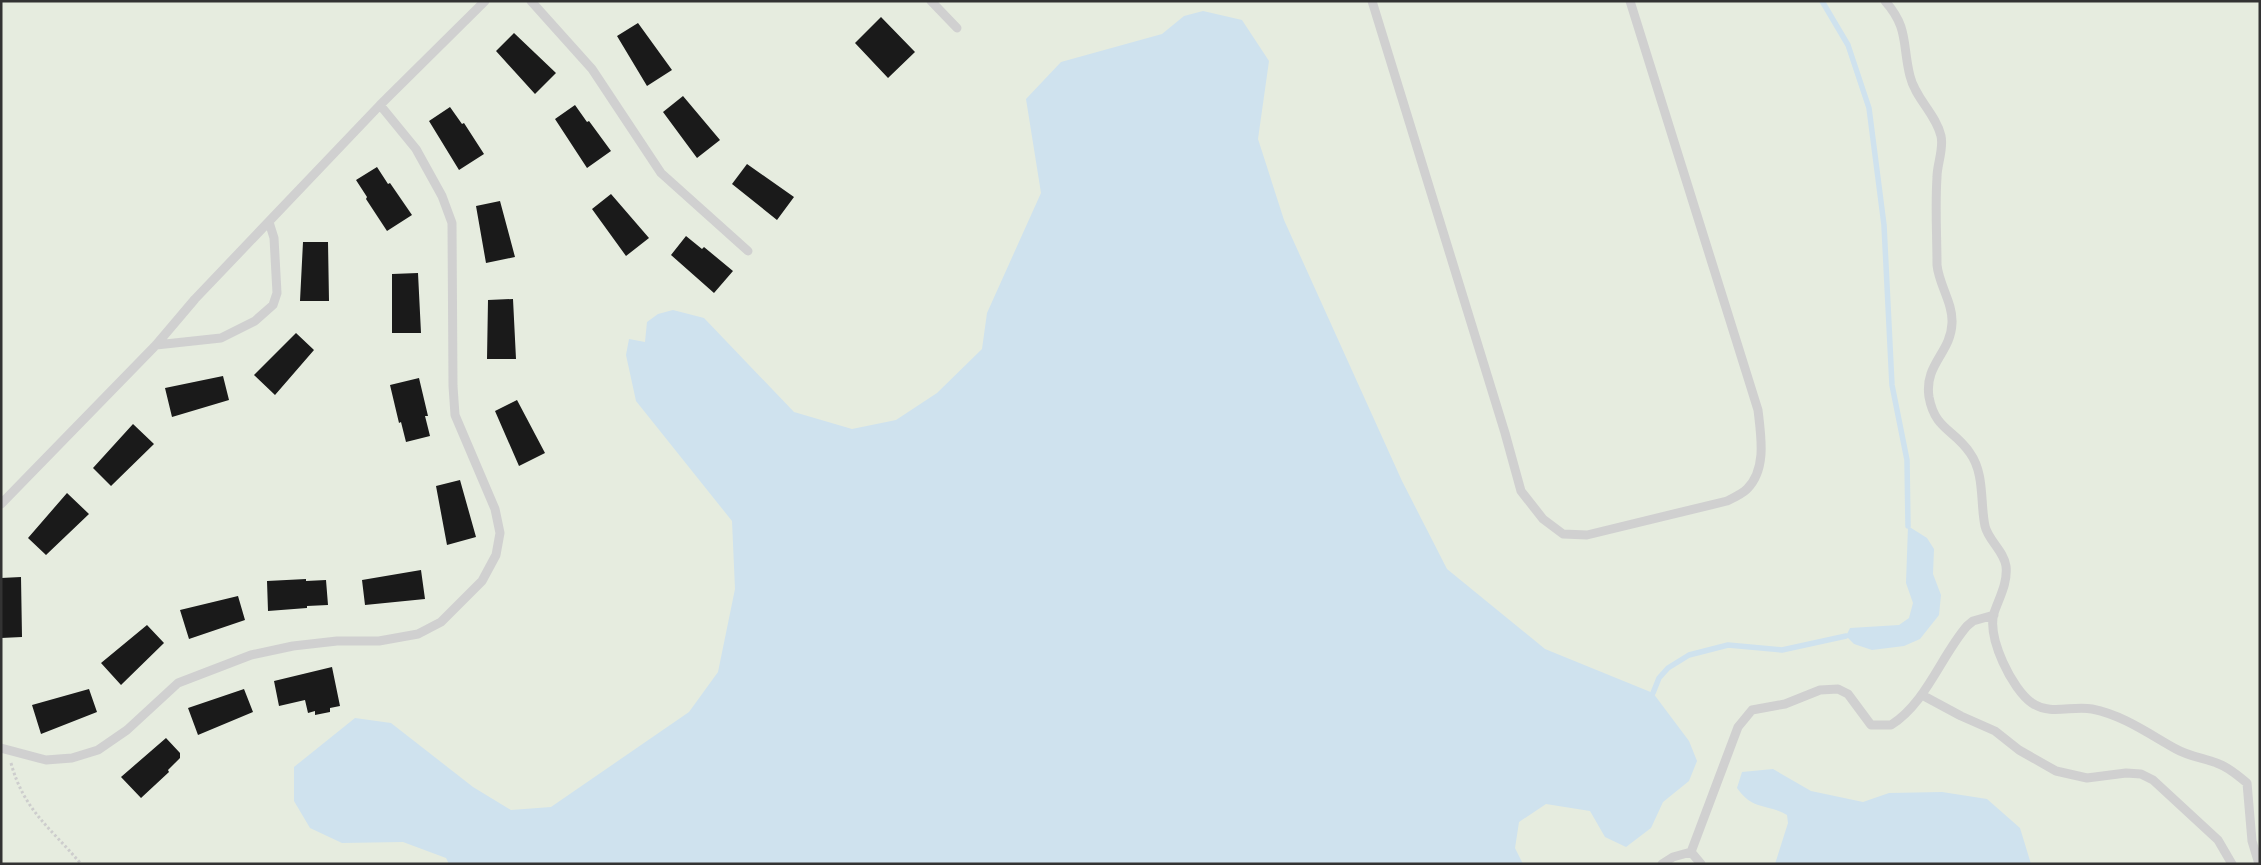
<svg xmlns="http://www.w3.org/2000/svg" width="2261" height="865" font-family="'Sofia Sans Condensed',sans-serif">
<rect width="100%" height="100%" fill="#fff"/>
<path fill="#e6ecdf" d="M 1,1 L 2260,1 L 2260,864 L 1,864 Z"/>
<path fill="#cfe2ee" d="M 1203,11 L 1242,20 L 1269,61 L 1258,139 L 1284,220 L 1402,481 L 1447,569 L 1545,649 L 1653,693 L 1689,741 L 1697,761 L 1689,781 L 1663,802 L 1651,828 L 1626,847 L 1605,837 L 1590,811 L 1546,804 L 1519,822 L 1515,848 L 1523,864 L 449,864 L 446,858 L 403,842 L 342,843 L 310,828 L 294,801 L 294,767 L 355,718 L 391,723 L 473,787 L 511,810 L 551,807 L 689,712 L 718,672 L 735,589 L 732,521 L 636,401 L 626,355 L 629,339 L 645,342 L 647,322 L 658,314 L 673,310 L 704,318 L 794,412 L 852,429 L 896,420 L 937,393 L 982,349 L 987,313 L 1041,193 L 1026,99 L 1061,62 L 1162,34 L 1184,16 Z
M 1908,526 L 1927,538 L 1934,549 L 1933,574 L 1941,595 L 1939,615 L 1920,639 L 1904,646 L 1872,650 L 1854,644 L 1846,636 L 1850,628 L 1899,625 L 1909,618 L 1913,603 L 1906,583 Z
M 1773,769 L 1811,791 L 1863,802 L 1889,793 L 1942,792 L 1987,799 L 2020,828 L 2031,864 L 1775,864 L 1788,823 L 1787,815 C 1766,803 1753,811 1737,788 L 1742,772 Z"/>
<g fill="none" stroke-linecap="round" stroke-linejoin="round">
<path stroke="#cfe2ee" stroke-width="5.5" d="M 1822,1 L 1848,45 L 1869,108 L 1884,225 L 1892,385 L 1907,460 L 1908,526
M 1653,693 L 1659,678 L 1668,668 L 1689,655 L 1728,645 L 1782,650 L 1846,636"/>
</g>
<path fill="#1a1a1a" d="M 881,17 L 915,52 L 888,78 L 855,43 Z
M 638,23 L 672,70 L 647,86 L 617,36 Z
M 514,33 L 556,73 L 535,94 L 496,51 Z
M 683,96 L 720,140 L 697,158 L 663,112 Z
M 575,105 L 587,122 L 589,121 L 611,151 L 587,168 L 555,119 Z
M 450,107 L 462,124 L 464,123 L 484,154 L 459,170 L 429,121 Z
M 747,164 L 794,197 L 777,220 L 732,184 Z
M 377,167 L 388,184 L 390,183 L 412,215 L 387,231 L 366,199 L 367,197 L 356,180 Z
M 611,194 L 649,238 L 626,256 L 592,209 Z
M 500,201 L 515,257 L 486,263 L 476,206 Z
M 686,236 L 702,249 L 704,247 L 733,271 L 714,293 L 671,255 Z
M 303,242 L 328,242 L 329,301 L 300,301 Z
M 418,273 L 421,333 L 392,333 L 392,274 Z
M 513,299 L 516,359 L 487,359 L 488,300 Z
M 296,333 L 314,350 L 275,395 L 254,375 Z
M 223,376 L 229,400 L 172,417 L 165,388 Z
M 419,378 L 428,416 L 425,416 L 430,436 L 406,442 L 401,422 L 399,423 L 390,385 Z
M 517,400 L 545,453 L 519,466 L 495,411 Z
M 133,424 L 154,444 L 111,486 L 93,468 Z
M 460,480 L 476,537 L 447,545 L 436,486 Z
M 67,493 L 89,514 L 46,555 L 28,538 Z
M 421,570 L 425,599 L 365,605 L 362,580 Z
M 21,577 L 22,637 L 1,638 L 1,578 Z
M 306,579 L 306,581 L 326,580 L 328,605 L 307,606 L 307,608 L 268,611 L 267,581 Z
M 238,596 L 245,620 L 189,639 L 180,610 Z
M 147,625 L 164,643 L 121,685 L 101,663 Z
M 332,667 L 340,706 L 330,708 L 330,712 L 315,715 L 315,711 L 308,713 L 305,700 L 279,706 L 274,681 Z
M 89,689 L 97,712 L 41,734 L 32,705 Z
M 244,689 L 253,712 L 198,735 L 188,708 Z
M 166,738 L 180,753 L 180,758 L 168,770 L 169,772 L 141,798 L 121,777 Z"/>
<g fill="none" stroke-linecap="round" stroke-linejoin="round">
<path stroke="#cdcdcd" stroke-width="3" stroke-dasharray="2.5 2.5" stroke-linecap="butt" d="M 11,763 C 24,811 51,828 81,864"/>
<path stroke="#d0d0d0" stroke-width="9" d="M 531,1 L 592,69 L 661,173 L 748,251
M 931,1 L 957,28
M 1372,1 L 1505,433 L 1521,491 L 1543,519 L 1563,534 L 1587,535 L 1727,501 C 1733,498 1742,494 1747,489 C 1767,469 1761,436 1758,410 L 1630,1
M 1885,1 C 1909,28 1902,44 1910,76 C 1915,98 1936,114 1941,136 C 1944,149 1937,164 1937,177 C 1935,207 1937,236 1937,265 C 1939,285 1953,303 1952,323 C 1951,353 1924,364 1929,397 C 1935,430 1954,429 1970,453 C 1985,474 1980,503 1985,526 C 1988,540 2004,551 2006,566 C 2008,583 1999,598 1994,613 C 1987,638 2012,689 2032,703 C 2051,716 2072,705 2092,709 C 2123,715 2149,734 2176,749 C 2190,757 2205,758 2219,764 C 2230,768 2238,776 2247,783 L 2252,841 L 2259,864
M 156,345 L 221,338 L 255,321 L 273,305 L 277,293 L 274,238 L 269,222
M 1,504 L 156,345 L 195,299 L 380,105 L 485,1
M 1922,695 L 1961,716 L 1995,731 L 2019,750 L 2056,771 L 2087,778 L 2126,773 L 2141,774 L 2153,780 L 2218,840 L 2232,864
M 1,748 L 46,760 L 72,758 L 98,750 L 127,730 L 178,683 L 251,655 L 293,646 L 337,641 L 379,641 L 418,634 L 441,622 L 482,581 L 496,555 L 500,533 L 495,509 L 455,415 L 453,386 L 452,223 L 442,196 L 416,149 L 380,105
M 1691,852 L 1738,727 L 1752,710 L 1785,704 L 1820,690 L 1838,689 L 1848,694 L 1871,725 L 1891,725 C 1926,703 1941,656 1967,626 L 1973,621 L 1994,615
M 1691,852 L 1701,864
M 1662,864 L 1673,857 L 1691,852"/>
</g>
<rect width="2261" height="865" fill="none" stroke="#333333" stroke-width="5"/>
</svg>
